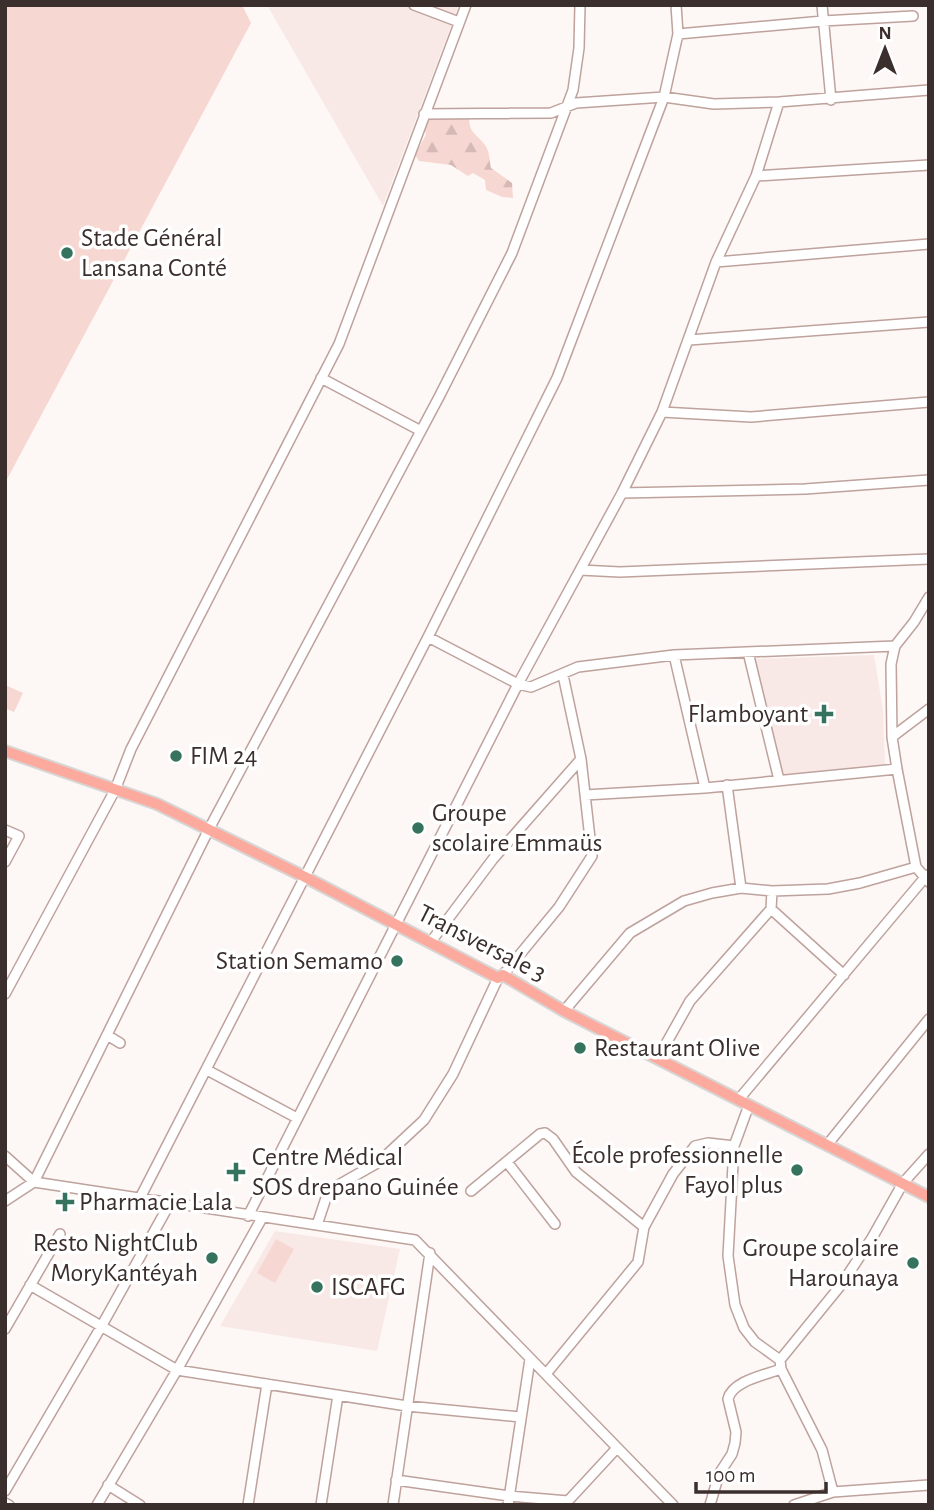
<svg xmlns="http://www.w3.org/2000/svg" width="934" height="1510" font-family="'Alegreya Sans',sans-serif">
<defs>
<pattern id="forest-firs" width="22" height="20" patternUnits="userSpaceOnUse" patternTransform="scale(1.75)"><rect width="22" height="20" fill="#f7d7d1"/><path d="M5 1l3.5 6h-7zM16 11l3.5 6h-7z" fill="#d4b9b4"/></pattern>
</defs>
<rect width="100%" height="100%" fill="#fdf7f6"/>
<path fill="#f9e9e6" d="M 267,5 L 459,5 L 383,206 Z
M 874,655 L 883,710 L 885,764 L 779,775 L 755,659 Z
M 275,1231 L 400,1249 L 377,1351 L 220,1326 Z"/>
<path fill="url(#forest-firs)" d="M 434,113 L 469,114 C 469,134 474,131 485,145 C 490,152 489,160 491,168 L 512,183 L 513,198 L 502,197 L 486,190 L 485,180 L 473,173 L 468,176 L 451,165 L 419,161 L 415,155 L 426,135 L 424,124 Z"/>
<path fill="#f7d7d1" d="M 5,5 L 242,5 L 251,23 L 5,483 Z
M 5,685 L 23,693 L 14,712 L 5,708 Z
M 276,1239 L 294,1249 L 275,1283 L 257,1273 Z"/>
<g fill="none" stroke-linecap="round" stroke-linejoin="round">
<g stroke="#bea29c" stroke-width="12">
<path id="minor" d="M 414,5 L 459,22
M 822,5 L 831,100
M 678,34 L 823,21 L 913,16
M 424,114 L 551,113 L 576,103 L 664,97 L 714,104 L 779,102 L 929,90
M 756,176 L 929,165
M 716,262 L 929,244
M 689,340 L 929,322
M 321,378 L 421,431
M 662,412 L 751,417 L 929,402
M 622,493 L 805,489 L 929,480
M 580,570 L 620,572 L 929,559
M 929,597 L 914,622 L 895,646 L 891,664 L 892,737 L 897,769 L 916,867 L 929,882
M 428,637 L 518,684 L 531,687 L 578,667 L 674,655 L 895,646
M 748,652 L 779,780
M 674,655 L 705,788
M 892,737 L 929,709
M 727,785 L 741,888
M 585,795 L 705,788 L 897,769
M 5,830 L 19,836 L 5,862
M 772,891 L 771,909 L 844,975
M 430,943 L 493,859 L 581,759
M 503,975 L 559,907 L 592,856 L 581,759 L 563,675
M 5,994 L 115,790 L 131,749 L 339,344 L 466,5
M 564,1011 L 630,933 L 684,901 L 712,893 L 741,888 L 772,891 L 828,889 L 860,883 L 916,867
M 107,1035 L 120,1043
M 658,1058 L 690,1001 L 771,909
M 207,1070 L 297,1118
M 739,1099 L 927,875
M 749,1105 L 734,1146 L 728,1256 L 735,1305 L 744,1328 L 755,1342 L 780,1360 L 781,1369 L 822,1450 L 833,1492
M 827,1145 L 929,1019
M 5,1156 L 34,1182 L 209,829 L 439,397 L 512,253 L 573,90 L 579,48 L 580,5
M 507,1162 L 555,1224
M 471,1191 L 540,1134 L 545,1133 L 553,1139 L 576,1172 L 644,1227
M 140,1198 L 428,637 L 557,378 L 664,97 L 678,34 L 676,5
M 5,1201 L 34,1182 L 415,1240 L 673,1505
M 248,1216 L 518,684 L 622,493 L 662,412 L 716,262 L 756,176 L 779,102
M 317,1225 L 326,1198 L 335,1187 L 379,1162 L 424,1120 L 453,1074 L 498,978
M 30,1285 L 177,1370 L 407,1406 L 520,1417
M 5,1329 L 60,1234
M 780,1360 L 841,1285 L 872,1238 L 903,1183 L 929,1154
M 546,1374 L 638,1262 L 644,1227 L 673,1174 L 695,1146 L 708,1143 L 734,1146
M 396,1480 L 509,1496 L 568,1501 L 617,1448
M 108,1485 L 140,1505
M 5,1491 L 101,1327 L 170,1203
M 5,1503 L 9,1505
M 97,1505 L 177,1370 L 262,1218
M 248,1505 L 267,1384
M 321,1505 L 338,1395
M 393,1505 L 430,1253
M 508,1505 L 530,1359
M 710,1505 L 719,1474 L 732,1454 L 735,1443 L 736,1432 L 728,1399 C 732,1381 765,1375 781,1369
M 794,1505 L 833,1492 L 929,1485"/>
</g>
<g stroke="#d8d5d5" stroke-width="14">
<path id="major" d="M 5,751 L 157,804 L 305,877 L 498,978 L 503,975 L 564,1011 L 929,1197"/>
</g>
<use href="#minor" stroke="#fff" stroke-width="9"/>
<use href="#major" stroke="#fdaa9e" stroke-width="10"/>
</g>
<g fill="#36735e" stroke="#fff" stroke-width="2.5">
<circle cx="67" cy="253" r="7"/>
<path d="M820.5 703.5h7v7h7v7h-7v7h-7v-7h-7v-7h7z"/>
<circle cx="176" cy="756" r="7"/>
<circle cx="418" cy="828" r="7"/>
<circle cx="397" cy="961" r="7"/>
<circle cx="580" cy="1048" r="7"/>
<circle cx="797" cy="1170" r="7"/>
<path d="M232.5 1161.5h7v7h7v7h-7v7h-7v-7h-7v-7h7z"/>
<path d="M61.5 1191.5h7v7h7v7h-7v7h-7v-7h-7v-7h7z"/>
<circle cx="212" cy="1258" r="7"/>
<circle cx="913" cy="1263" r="7"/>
<circle cx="317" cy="1287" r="7"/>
</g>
<g text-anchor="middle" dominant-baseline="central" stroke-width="7" stroke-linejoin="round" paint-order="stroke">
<g font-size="26" fill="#3a2f2d" stroke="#fff" text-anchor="start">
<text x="81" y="238">Stade Général<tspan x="81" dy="30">Lansana Conté</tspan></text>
<text x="808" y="714" text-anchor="end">Flamboyant</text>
<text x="190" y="756">FIM 24</text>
<text x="432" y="813">Groupe<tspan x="432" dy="30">scolaire Emmaüs</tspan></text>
<text x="383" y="961" text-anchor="end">Station Semamo</text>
<text x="594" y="1048">Restaurant Olive</text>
<text x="783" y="1155" text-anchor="end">École professionnelle<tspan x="783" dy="30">Fayol plus</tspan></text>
<text x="252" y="1157">Centre Médical<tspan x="252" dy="30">SOS drepano Guinée</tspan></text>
<text x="79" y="1202">Pharmacie Lala</text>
<text x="198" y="1243" text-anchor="end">Resto NightClub<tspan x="198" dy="30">MoryKantéyah</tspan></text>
<text x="899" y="1248" text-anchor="end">Groupe scolaire<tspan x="899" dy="30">Harounaya</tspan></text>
<text x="331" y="1287">ISCAFG</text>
</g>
<g font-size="26" fill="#3a2f2d" stroke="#fff">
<text transform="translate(482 943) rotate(27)">Transversale 3</text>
</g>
</g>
<rect width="934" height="1510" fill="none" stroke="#3a2f2d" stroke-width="14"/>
<g transform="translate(885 49)" stroke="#ffffff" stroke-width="5" paint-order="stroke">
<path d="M0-5L12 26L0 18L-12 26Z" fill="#3a2f2d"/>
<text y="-10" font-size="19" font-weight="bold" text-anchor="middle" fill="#3a2f2d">N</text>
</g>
<path d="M696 1482v10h130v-10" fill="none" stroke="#3a2f2d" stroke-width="3.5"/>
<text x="706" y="1482" font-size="21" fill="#3a2f2d" stroke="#ffffff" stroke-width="5" paint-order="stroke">100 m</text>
</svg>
